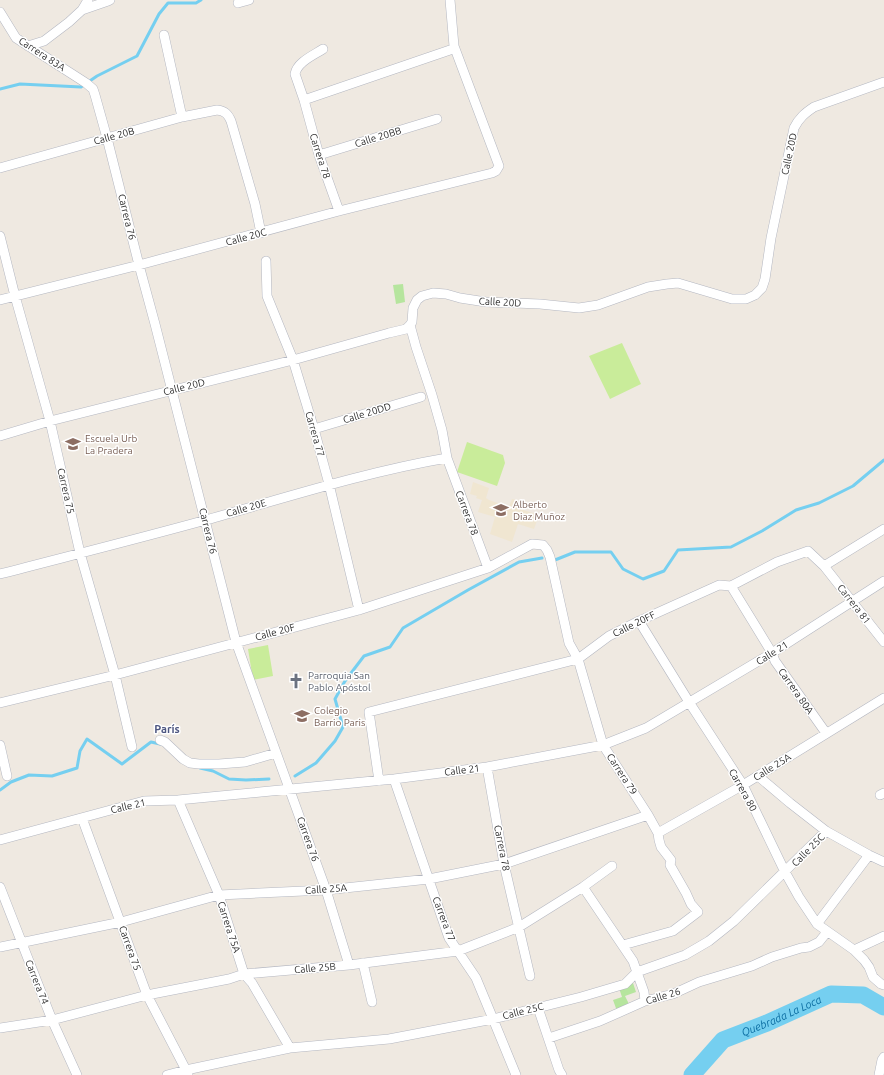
<svg xmlns="http://www.w3.org/2000/svg" width="884" height="1075" font-family="Ubuntu,sans-serif">
<rect width="100%" height="100%" fill="#efe9e1"/>
<path fill="#f0e6d1" d="M 473,482 L 489,488 L 486,498 L 489,500 L 509,507 L 512,499 L 516,500 L 514,507 L 539,515 L 534,529 L 518,524 L 512,542 L 490,534 L 495,517 L 478,512 L 482,500 L 476,498 L 477,496 L 470,494 Z"/>
<path fill="#b6e59e" d="M 403,284 L 405,302 L 396,304 L 393,285 Z
M 633,983 L 636,992 L 625,996 L 630,1006 L 617,1011 L 613,1000 L 622,997 L 619,988 Z"/>
<path fill="#c9ec9a" d="M 622,343 L 641,384 L 610,399 L 589,356 Z
M 467,442 L 503,455 L 505,463 L 497,486 L 457,472 Z
M 268,645 L 273,676 L 253,680 L 248,649 Z"/>
<g fill="none" stroke-linecap="round" stroke-linejoin="round">
<path stroke="#75cff0" stroke-width="3" d="M 0,89 L 20,84 L 81,87 L 97,76 L 137,56 L 159,14 L 168,3 L 196,3 L 201,0
M 555,560 L 575,552 L 611,552 L 623,569 L 643,579 L 664,571 L 678,550 L 731,547 L 762,531 L 796,510 L 819,503 L 853,486 L 884,460
M 200,768 L 213,771 L 229,779 L 246,780 L 269,779
M 295,776 L 316,763 L 335,741 L 343,727 L 335,699 L 345,681 L 364,656 L 390,647 L 403,628 L 468,590 L 519,562 L 542,558
M 0,790 L 11,782 L 29,775 L 52,776 L 77,768 L 80,751 L 87,739 L 122,764 L 151,742 L 160,744"/>
<path stroke="#75cff0" stroke-width="17" id="s1" d="M 692,1075 L 723,1040 L 767,1023 L 831,994 L 863,995 L 884,1007"/>
<g stroke="#b4b7c1" stroke-width="10">
<path id="minor" d="M 238,3 L 249,0
M 82,10 L 108,1 L 110,0
M 0,12 L 16,38 L 86,83 L 93,89 L 95,95 L 107,138 L 139,265 L 155,324 L 236,642 L 326,890 L 349,965
M 164,35 L 182,117
M 28,46 L 44,41 L 69,22 L 82,10 L 88,0
M 323,49 C 314,55 297,62 295,74 L 304,100 L 319,155 L 339,211
M 304,100 L 450,50
M 319,155 L 437,119
M 0,168 L 182,117 L 217,110 C 225,111 228,114 231,121 L 255,204 L 261,233
M 0,236 L 15,296 L 50,421 L 80,553 L 115,675 L 132,747
M 266,261 L 267,296 L 293,360 L 314,429 L 329,484 L 359,610
M 0,300 L 139,265 L 339,211 L 492,173 L 496,171 L 499,166 L 454,46 L 450,0
M 410,325 L 416,347 L 432,395 L 442,430 L 447,458 L 488,568
M 314,429 L 421,397
M 0,436 L 50,421 L 293,360 L 389,333 L 406,329 L 410,325 L 412,322 L 413,308 L 417,300 L 422,296 L 433,293 L 446,294 L 460,298 L 486,302 L 540,304 L 579,308 L 598,305 L 648,287 L 667,284 L 678,283 L 732,299 L 746,299 L 755,295 L 762,288 L 765,279 L 771,238 L 794,128 C 799,118 805,113 814,107 L 884,82
M 824,566 L 884,529
M 0,574 C 69,556 137,539 206,520 C 285,498 365,472 447,458
M 731,586 L 772,653 L 775,661 L 826,733
M 639,621 L 689,702 L 743,785 L 785,872 L 799,897 L 817,924 L 854,950 L 864,960 L 869,967 L 873,977 L 881,984 L 884,985
M 0,703 L 115,675 L 359,610 L 488,568 L 532,544 L 543,545 L 547,550 L 550,557 L 569,643 L 578,659 L 603,745 L 648,815 L 658,833 L 659,840 L 661,847 L 671,860 L 670,865 L 686,893 L 691,904 L 698,912 L 673,931 L 623,945
M 160,740 L 165,742 L 183,759 L 190,763 L 199,764 L 219,764 L 245,762 L 276,753
M 0,745 L 7,776
M 487,767 L 504,864 L 530,976
M 758,776 L 790,803 L 826,831 L 869,855 L 884,862
M 394,779 L 449,938 L 476,978 L 493,1019 L 516,1075
M 379,781 L 369,712 L 578,659 L 609,636 L 639,621 L 719,585 L 731,586 L 777,562 L 808,551 L 824,566 L 884,642
M 880,795 L 884,793
M 178,800 L 219,895 L 244,974 L 252,983 L 290,1048
M 82,818 L 147,995 L 186,1070 L 188,1075
M 658,833 L 743,785 L 884,698
M 0,840 L 144,801 L 178,800 L 394,779 L 487,767 L 603,745 L 646,728 L 772,653 L 884,581
M 0,887 L 52,1020 L 77,1075
M 583,887 L 633,961 L 644,992 L 645,1001
M 817,924 L 869,855
M 0,947 L 121,922 L 219,895 L 326,890 L 429,879 L 504,864 L 648,815
M 854,950 L 884,936
M 363,963 L 372,1002
M 538,1008 L 559,1070 L 562,1075
M 0,1028 L 52,1020 L 147,995 L 229,979 L 244,974 L 349,965 L 458,951 L 519,927 L 583,887 L 612,866
M 549,1038 L 600,1021 L 645,1001 L 673,994 L 699,982 L 752,966 L 772,957 L 801,948 L 809,947 L 819,942 L 827,932
M 167,1075 L 186,1070 L 290,1048 L 389,1039 L 493,1019 L 581,997 L 625,984 L 637,972 L 685,955 L 709,941 L 734,921 L 826,831
M 879,1075 L 882,1060 L 884,1057"/>
</g>
<use href="#minor" stroke="#fff" stroke-width="9"/>
</g>
<defs>
<g id="school-bare" transform="scale(1.2)"><path d="M0-5L7-2L0 1L-7-2ZM-4 1L0 2.5L4 1V4Q0 6-4 4Z" fill="#8d6e63" stroke="#fff" stroke-width="2.5" paint-order="stroke"/></g>
<g id="church-bare" transform="scale(1.2)"><path d="M-1.2-6h2.4v3.5h3.3v2.4h-3.3V6h-2.4V-.1h-3.3v-2.4h3.3Z" fill="#6b7280" stroke="#fff" stroke-width="2.5" paint-order="stroke"/></g>
</defs>
<g fill-rule="evenodd">
<use href="#school-bare" x="73" y="444"/>
<use href="#school-bare" x="501" y="510"/>
<use href="#church-bare" x="296" y="681"/>
<use href="#school-bare" x="302" y="716"/>
</g>
<g text-anchor="middle" dominant-baseline="central" stroke-width="3" stroke-linejoin="round" paint-order="stroke">
<g font-size="10" fill="#2e2e2e" stroke="#fff">
<text transform="translate(42 54) rotate(33)">Carrera 83A</text>
<text transform="translate(114 136) rotate(-15)">Calle 20B</text>
<text transform="translate(378 137) rotate(-17)">Calle 20BB</text>
<text transform="translate(789 154) rotate(-78)">Calle 20D</text>
<text transform="translate(320 156) rotate(72)">Carrera 78</text>
<text transform="translate(127 217) rotate(76)">Carrera 76</text>
<text transform="translate(246 237) rotate(-15)">Calle 20C</text>
<text transform="translate(500 302) rotate(3)">Calle 20D</text>
<text transform="translate(184 387) rotate(-14)">Calle 20D</text>
<text transform="translate(367 413) rotate(-17)">Calle 20DD</text>
<text transform="translate(315 434) rotate(74)">Carrera 77</text>
<text transform="translate(66 491) rotate(77)">Carrera 75</text>
<text transform="translate(246 508) rotate(-16)">Calle 20E</text>
<text transform="translate(467 513) rotate(69)">Carrera 78</text>
<text transform="translate(208 531) rotate(76)">Carrera 76</text>
<text transform="translate(854 604) rotate(52)">Carrera 81</text>
<text transform="translate(634 624) rotate(-26)">Calle 20FF</text>
<text transform="translate(275 632) rotate(-15)">Calle 20F</text>
<text transform="translate(772 653) rotate(-32)">Calle 21</text>
<text transform="translate(796 691) rotate(55)">Carrera 80A</text>
<text transform="translate(772 767) rotate(-32)">Calle 25A</text>
<text transform="translate(462 770) rotate(-7)">Calle 21</text>
<text transform="translate(622 774) rotate(57)">Carrera 79</text>
<text transform="translate(743 790) rotate(61)">Carrera 80</text>
<text transform="translate(128 806) rotate(-13)">Calle 21</text>
<text transform="translate(308 839) rotate(70)">Carrera 76</text>
<text transform="translate(502 848) rotate(79)">Carrera 78</text>
<text transform="translate(808 850) rotate(-45)">Calle 25C</text>
<text transform="translate(326 889) rotate(-4)">Calle 25A</text>
<text transform="translate(444 919) rotate(69)">Carrera 77</text>
<text transform="translate(229 927) rotate(72)">Carrera 75A</text>
<text transform="translate(130 948) rotate(70)">Carrera 75</text>
<text transform="translate(315 968) rotate(-5)">Calle 25B</text>
<text transform="translate(37 982) rotate(68)">Carrera 74</text>
<text transform="translate(663 996) rotate(-17)">Calle 26</text>
<text transform="translate(523 1011) rotate(-14)">Calle 25C</text>
</g>
<g font-size="10" fill="#785e54" stroke="#fff" text-anchor="start">
<text x="85" y="438">Escuela Urb<tspan x="85" dy="12">La Pradera</tspan></text>
<text x="513" y="504">Alberto<tspan x="513" dy="12">Diaz Muñoz</tspan></text>
<text x="314" y="710">Colegio<tspan x="314" dy="12">Barrio Paris</tspan></text>
</g>
<g font-size="10" fill="#5b616d" stroke="#fff" text-anchor="start">
<text x="308" y="675">Parroquia San<tspan x="308" dy="12">Pablo Apóstol</tspan></text>
</g>
<g font-size="11" font-weight="bold" fill="#4d5680" stroke="#fff">
<text x="167" y="729">París</text>
</g>
<g font-size="11" font-style="italic" fill="#0d6fa3" stroke="#fff">
<text stroke="none"><textPath href="#s1" startOffset="110">Quebrada La Loca</textPath></text>
</g>
</g>
</svg>
